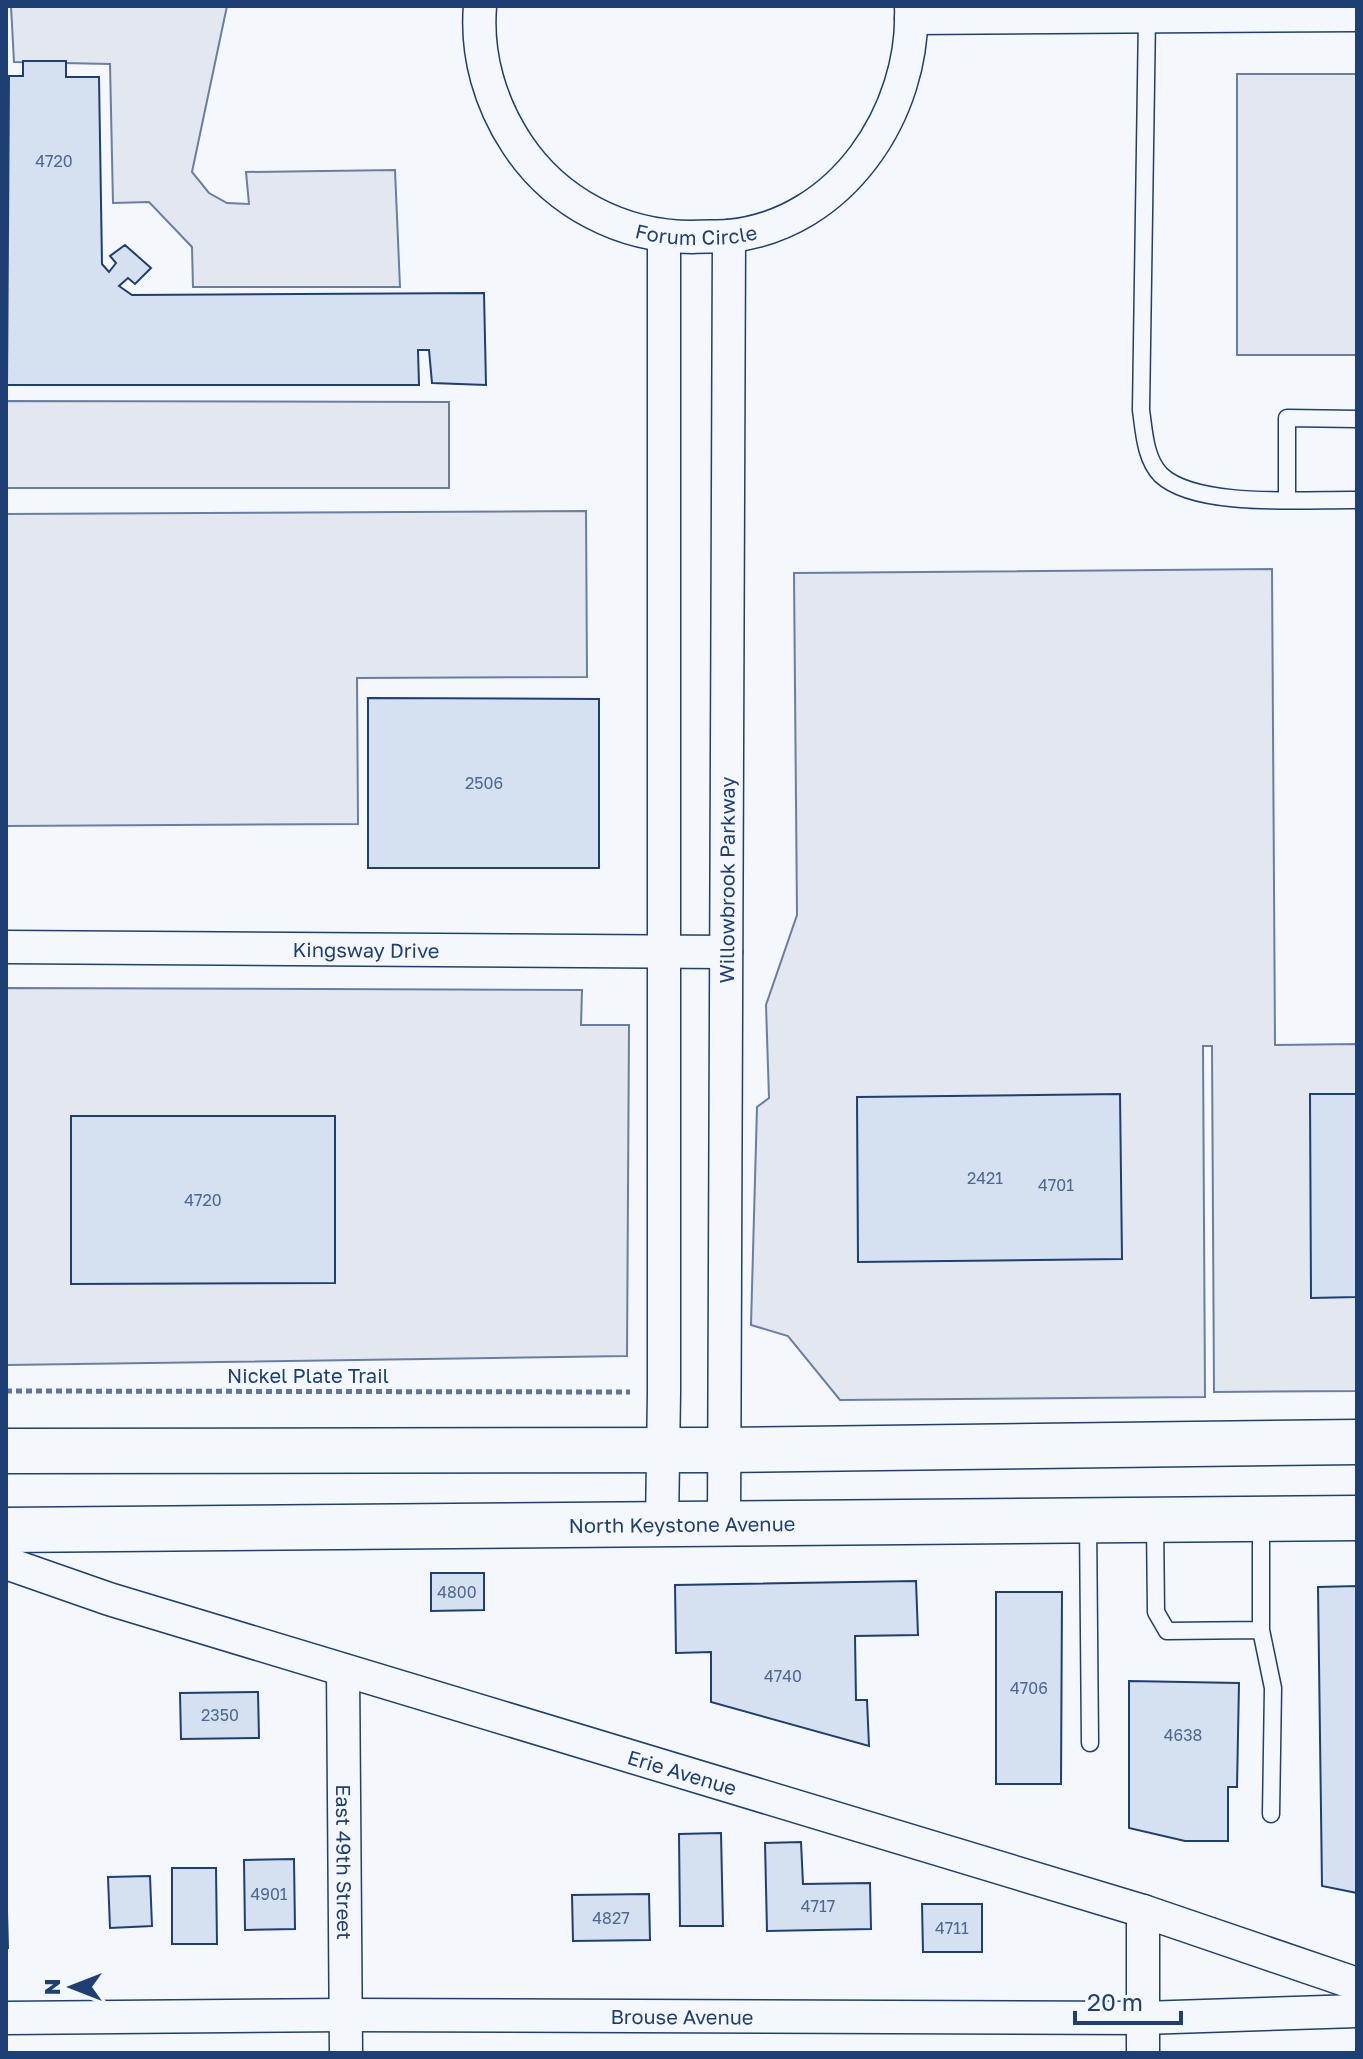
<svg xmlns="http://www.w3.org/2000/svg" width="1363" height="2059" font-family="'Golos Text',sans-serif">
<rect width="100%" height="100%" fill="#f4f7fb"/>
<path fill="#e3e8f0" stroke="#687fa3" stroke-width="2" d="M 11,6 L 227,6 L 192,172 L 209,193 L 227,203 L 249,204 L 246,172 L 395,170 L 400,287 L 193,287 L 192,247 L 149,202 L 113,203 L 110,64 L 14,62 Z
M 1237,74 L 1357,74 L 1357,355 L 1237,355 Z
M 6,401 L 449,402 L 449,488 L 6,488 Z
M 586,511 L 587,677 L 357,678 L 358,824 L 6,826 L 6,514 Z
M 1272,569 L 1275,1045 L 1357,1044 L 1357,1391 L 1214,1392 L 1212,1046 L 1203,1046 L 1205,1397 L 840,1400 L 788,1336 L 751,1325 L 757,1107 L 769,1098 L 766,1005 L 797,915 L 794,573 Z
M 6,988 L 582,990 L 581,1025 L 629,1025 L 627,1356 L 6,1365 Z"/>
<path fill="#d5e0f0" stroke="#1d3f73" stroke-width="2" d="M 23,61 L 66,61 L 66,77 L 99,77 L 102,264 L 109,272 L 116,263 L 110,256 L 125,245 L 151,268 L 135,284 L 128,278 L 119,286 L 132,295 L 484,293 L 486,385 L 432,383 L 429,350 L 418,350 L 419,385 L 7,385 L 9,76 L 23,76 Z
M 368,698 L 599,699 L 599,868 L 368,868 Z
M 1120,1094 L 1122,1259 L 858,1262 L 857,1097 Z
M 1310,1094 L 1357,1094 L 1357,1297 L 1311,1298 Z
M 71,1116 L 335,1116 L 335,1283 L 71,1284 Z
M 431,1573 L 484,1573 L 484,1610 L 431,1611 Z
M 916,1581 L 918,1635 L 855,1636 L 856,1700 L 867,1700 L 869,1746 L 711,1702 L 711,1652 L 676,1653 L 675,1585 Z
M 1357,1586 L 1357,1893 L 1322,1886 L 1318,1587 Z
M 996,1592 L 1062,1592 L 1061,1784 L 996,1784 Z
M 1129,1681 L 1239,1683 L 1237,1787 L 1228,1787 L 1228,1841 L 1185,1841 L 1129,1828 Z
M 258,1692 L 259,1738 L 181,1739 L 180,1693 Z
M 721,1833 L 723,1926 L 680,1926 L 679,1834 Z
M 801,1842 L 803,1884 L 870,1883 L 871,1929 L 767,1931 L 765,1843 Z
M 294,1859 L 295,1929 L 245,1930 L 244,1860 Z
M 172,1868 L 216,1868 L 217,1944 L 172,1944 Z
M 6,1873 L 8,1948 L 6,1948 Z
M 150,1876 L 152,1926 L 110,1928 L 108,1877 Z
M 649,1894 L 650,1940 L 573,1941 L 572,1895 Z
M 922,1904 L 982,1904 L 982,1952 L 923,1952 Z"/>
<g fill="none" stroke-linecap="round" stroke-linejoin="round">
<g stroke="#1d3f73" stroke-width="19">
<path id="service" d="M 1147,17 L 1141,410 C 1144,431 1145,459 1161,475 C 1197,509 1309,499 1357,500
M 1287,499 L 1287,418 L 1357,419
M 1088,1521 L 1090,1743
M 1155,1522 L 1156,1612 L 1167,1631 L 1261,1630 L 1273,1688 L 1271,1814
M 1261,1630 L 1261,1520"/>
</g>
<g stroke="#1d3f73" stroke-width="35">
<g id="minor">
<path id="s1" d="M 480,6 C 476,55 490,103 517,144 C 556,203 622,237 692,237 C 704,236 717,237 729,236 C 841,225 916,112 911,6"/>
<path d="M 911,18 L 1357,15"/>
<path id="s2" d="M 6,947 L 726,952"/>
<path d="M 662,1525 L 664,1392 L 664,237"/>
<path id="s3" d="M 724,1526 L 729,236"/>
<path id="s4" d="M 6,1563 L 109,1599 L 1143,1911 L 1357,1984"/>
<path id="s5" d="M 343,1670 L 346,2053"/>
<path d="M 1143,1911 L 1143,2053"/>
<path id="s6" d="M 6,2018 L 345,2015 L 1143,2018 L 1357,2011"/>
</g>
</g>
<g stroke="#1d3f73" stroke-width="47">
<g id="primary">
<path d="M 6,1451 L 724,1450 L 1357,1442"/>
<path id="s7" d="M 6,1530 L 1357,1518"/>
</g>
</g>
<path stroke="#5e769c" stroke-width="5" stroke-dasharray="6 4" stroke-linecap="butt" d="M 6,1391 L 630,1392"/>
<use href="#service" stroke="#f4f7fb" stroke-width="16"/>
<use href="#minor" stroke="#f4f7fb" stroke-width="32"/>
<use href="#primary" stroke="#f4f7fb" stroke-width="44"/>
</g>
<g text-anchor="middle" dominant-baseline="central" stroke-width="6" stroke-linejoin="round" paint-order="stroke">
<g font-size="16" fill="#4b6792">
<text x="54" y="161">4720</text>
<text x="484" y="783">2506</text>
<text x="985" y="1178">2421</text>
<text x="1056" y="1185">4701</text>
<text x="203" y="1200">4720</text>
<text x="457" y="1592">4800</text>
<text x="783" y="1676">4740</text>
<text x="1029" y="1688">4706</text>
<text x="220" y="1715">2350</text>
<text x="1183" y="1735">4638</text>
<text x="269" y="1894">4901</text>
<text x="818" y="1906">4717</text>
<text x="611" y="1918">4827</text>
<text x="952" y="1928">4711</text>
</g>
<g font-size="20" fill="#1d3f73" stroke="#f4f7fb">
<text stroke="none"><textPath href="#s1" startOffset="356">Forum Circle</textPath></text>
<text stroke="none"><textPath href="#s3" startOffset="646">Willowbrook Parkway</textPath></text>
<text stroke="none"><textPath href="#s2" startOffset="360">Kingsway Drive</textPath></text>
<text x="308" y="1375">Nickel Plate Trail</text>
<text stroke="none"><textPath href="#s7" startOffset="676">North Keystone Avenue</textPath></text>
<text stroke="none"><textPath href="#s4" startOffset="708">Erie Avenue</textPath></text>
<text stroke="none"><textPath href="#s5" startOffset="192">East 49th Street</textPath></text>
<text stroke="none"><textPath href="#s6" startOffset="676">Brouse Avenue</textPath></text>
</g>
</g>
<rect width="1363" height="2059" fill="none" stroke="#1d3f73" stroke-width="16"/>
<g transform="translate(72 1987) rotate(270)" stroke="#f4f7fb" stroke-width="6" paint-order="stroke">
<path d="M0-6L14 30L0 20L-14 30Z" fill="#1d3f73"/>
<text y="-12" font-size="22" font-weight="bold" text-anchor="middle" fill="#1d3f73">N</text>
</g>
<path d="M1075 2011v12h106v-12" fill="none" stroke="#1d3f73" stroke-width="4"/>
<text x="1087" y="2011" font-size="24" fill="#1d3f73" stroke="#f4f7fb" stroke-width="6" paint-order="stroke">20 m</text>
</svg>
